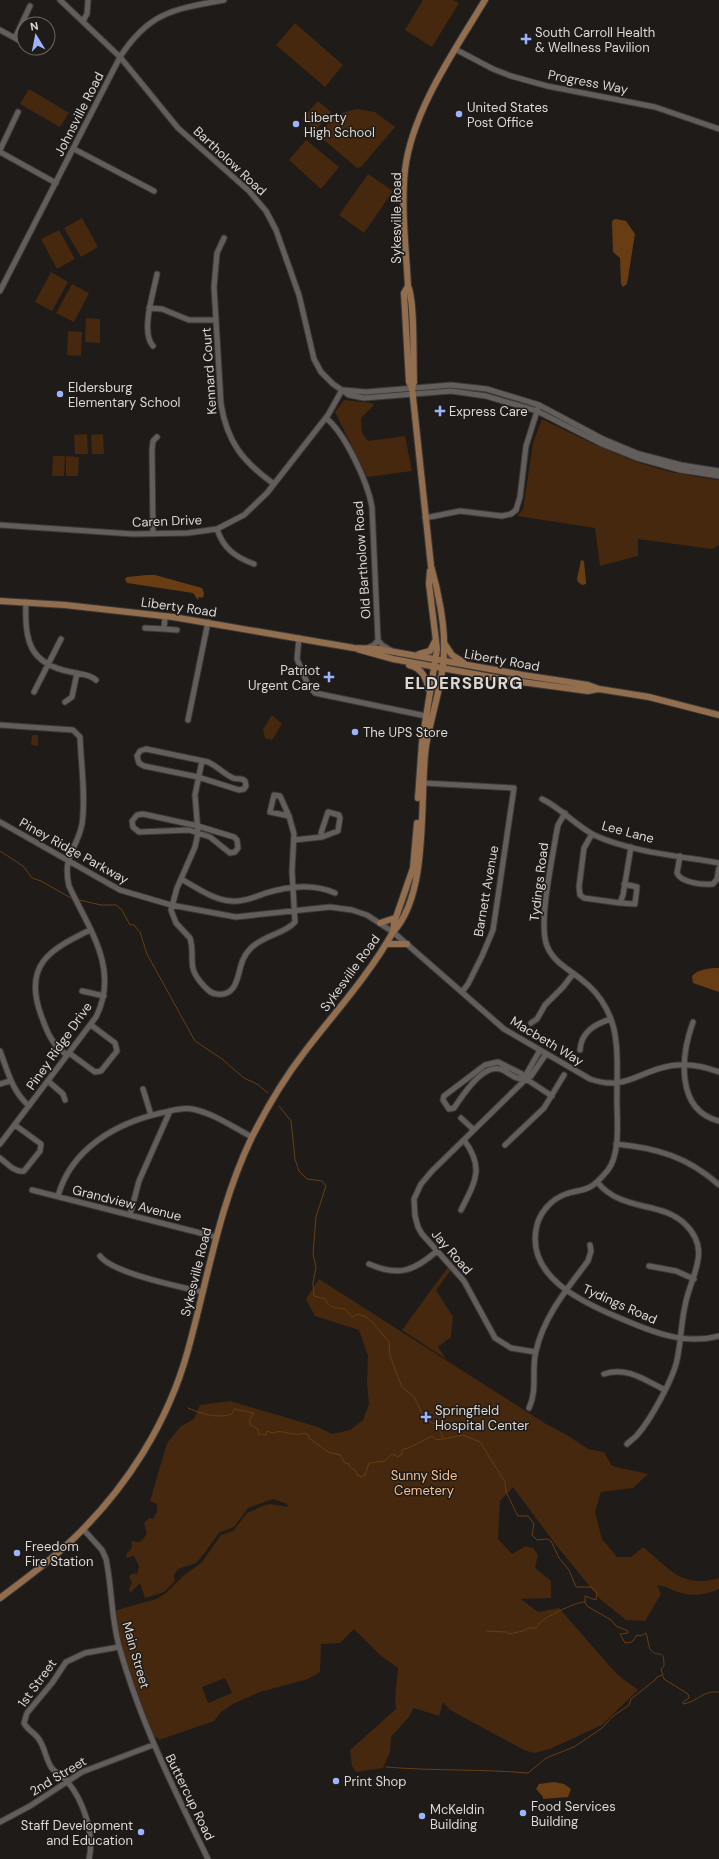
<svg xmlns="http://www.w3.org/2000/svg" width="719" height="1859" font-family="'DM Sans',sans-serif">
<rect width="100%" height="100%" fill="#1f1b18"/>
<path fill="#45280d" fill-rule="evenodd" d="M 423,0 L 453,0 L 459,3 L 432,47 L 405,30 Z
M 295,23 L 343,65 L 325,87 L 276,45 Z
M 29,89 L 69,113 L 60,127 L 20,104 Z
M 318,101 L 331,112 L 316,130 L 302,119 Z
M 357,109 L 375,112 L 395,127 L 361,167 L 357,168 L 318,135 C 331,119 337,113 357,109 Z
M 306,140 L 339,167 L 321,189 L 289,160 Z
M 368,174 L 393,191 L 364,233 L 339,215 Z
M 82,218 L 98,247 L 81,257 L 64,228 Z
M 59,230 L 75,259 L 57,269 L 41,239 Z
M 51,272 L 68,282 L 52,311 L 35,302 Z
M 72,284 L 89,293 L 74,322 L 56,313 Z
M 86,318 L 100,319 L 100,343 L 85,342 Z
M 68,331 L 82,332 L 81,356 L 67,355 Z
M 344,400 L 371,403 L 374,405 L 361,418 L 362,433 L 368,441 L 405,436 L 412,471 L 367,477 L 335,412 Z
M 542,419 C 587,441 633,465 682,474 C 695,477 707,478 719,480 L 719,545 L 712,549 L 638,539 L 638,556 L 600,566 L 595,528 L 517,516 L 523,509 L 533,443 Z
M 87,434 L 88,454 L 75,454 L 74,435 Z
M 103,434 L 104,454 L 92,454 L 91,435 Z
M 53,456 L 65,456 L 64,476 L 52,476 Z
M 66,456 L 79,457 L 78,476 L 66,476 Z
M 272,715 L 282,724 L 272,740 L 265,738 L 263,729 Z
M 32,735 L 38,735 L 38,746 L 31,745 Z
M 448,1267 L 451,1270 L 436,1290 L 453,1317 L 451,1337 L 438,1347 L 446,1359 L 402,1330 Z
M 319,1279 L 546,1424 L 567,1435 L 588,1449 L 604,1452 L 612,1466 L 648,1474 L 633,1488 L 601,1492 L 595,1512 L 602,1539 L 617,1557 L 631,1557 L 643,1547 C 670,1569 682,1589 719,1578 L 719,1589 C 706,1595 692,1597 678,1592 C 671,1590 666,1586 657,1585 L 661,1594 L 645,1621 L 626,1620 L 600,1599 L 556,1545 L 513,1487 L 500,1501 L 498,1539 L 512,1554 L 526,1546 L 533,1548 L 538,1555 L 535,1568 L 551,1581 L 551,1598 L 521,1599 L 538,1612 L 559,1608 L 614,1671 C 621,1679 630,1683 638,1690 L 602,1725 L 550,1749 L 534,1753 L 524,1750 L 450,1710 L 443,1702 L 439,1716 L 414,1708 L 408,1718 L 391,1737 L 390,1752 L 383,1768 L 356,1772 L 352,1766 L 350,1750 L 396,1709 C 394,1697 397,1681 398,1668 L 381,1656 L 354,1629 L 340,1643 L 321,1644 L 320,1672 L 308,1679 L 260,1692 L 233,1704 L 221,1712 L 214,1721 L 159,1740 L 158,1738 L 154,1736 C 147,1716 110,1624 117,1610 L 156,1599 L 165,1594 L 183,1576 L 202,1562 L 221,1535 L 233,1531 L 247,1513 L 263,1506 L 270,1504 L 288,1507 L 287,1504 L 273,1499 L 248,1508 L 234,1527 L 219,1533 L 203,1555 L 196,1563 L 178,1569 L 174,1575 L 175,1581 L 164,1592 L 145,1598 L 140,1583 L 130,1593 L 129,1589 L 132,1583 L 129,1576 L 134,1573 L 137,1575 L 139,1566 L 134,1556 L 126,1558 L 127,1553 L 132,1548 L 131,1541 L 140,1542 L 147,1534 L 144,1523 L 149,1518 L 153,1519 L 157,1512 L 157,1504 L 150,1501 L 167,1443 L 181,1426 L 194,1419 L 200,1405 L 230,1401 L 318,1427 L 332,1434 L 350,1430 L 363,1420 L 369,1404 L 367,1383 L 368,1356 L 359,1330 L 315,1316 L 306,1299 ZM 225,1678 L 232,1693 L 208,1703 L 202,1687 Z"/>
<path fill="#683d14" d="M 616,219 L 626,221 L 635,234 L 627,284 L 623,287 L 621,284 L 620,258 L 613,252 L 612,222 L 613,220 Z
M 581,560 L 584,561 L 586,582 L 586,584 L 582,585 L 578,582 L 577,579 Z
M 147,575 L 155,575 L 202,588 L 204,593 L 203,598 L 199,597 L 198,600 L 193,593 L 127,583 L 125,579 L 127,577 Z
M 719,968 L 719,992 L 693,983 L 692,976 C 698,969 710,968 719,968 Z
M 554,1782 L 564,1784 L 571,1789 L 568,1797 L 543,1799 L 543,1797 L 536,1789 L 539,1784 Z"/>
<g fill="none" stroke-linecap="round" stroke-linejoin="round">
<path stroke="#683d14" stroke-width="1" d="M 0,851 L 23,866 L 32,878 L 41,881 L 71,898
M 79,900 L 101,905 L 116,905 L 122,910 L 130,925 L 133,924 L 140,932 L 147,954 L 195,1041 L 222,1059 L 244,1078 L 257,1084 L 268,1093
M 279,1106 L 291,1121 L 295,1159 L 299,1171 L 307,1179 L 322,1181 L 326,1186 L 316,1217 L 313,1254 L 316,1267 L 313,1283 L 314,1296 L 325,1299 C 329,1308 336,1308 345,1309 L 352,1317 L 358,1314 L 366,1317 L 373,1323 L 389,1342 L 390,1356 L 402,1387 L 414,1397 L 424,1417 L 432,1423 L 439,1424 L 443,1439 L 463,1435 L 480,1442 L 505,1482 L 506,1492 L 518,1516 L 528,1516 L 534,1524 L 532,1535 L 537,1540 L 547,1539 L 551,1541 L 559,1558 L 569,1570 L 576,1587 L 591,1587 L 597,1593 L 596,1600 L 585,1596 L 585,1602 L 587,1606 L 611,1620 L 616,1626 L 628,1631 L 628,1633 L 620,1634 L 625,1643 L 632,1642 L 637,1635 L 640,1636 L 646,1633 C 648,1638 648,1645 650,1649 C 658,1660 664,1646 664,1666 L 661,1669 L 664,1679 L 688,1694 L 689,1698 L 683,1702 L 683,1704 C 698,1702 702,1690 719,1692
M 188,1408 C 201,1414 218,1419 232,1414 L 234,1409 L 254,1413 L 250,1419 L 250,1425 L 258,1429 L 258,1434 L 266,1435 L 267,1431 L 273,1433 C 282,1428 294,1438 305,1433 L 309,1435 L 309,1438 L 328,1452 L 340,1455 L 345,1463 L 349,1464 L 350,1467 L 355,1470 L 357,1475 L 362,1477 L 365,1475 L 369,1463 L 385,1461 L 392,1454 L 398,1457 L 402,1454 L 402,1450 C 413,1447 422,1441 432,1436 L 437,1440 L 442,1439
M 486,1631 L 506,1632 L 509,1634 L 523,1631 L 528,1628 L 536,1628 C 538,1626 539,1623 542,1621 C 547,1616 578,1601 585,1602
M 386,1767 C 433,1771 481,1769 528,1773 L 546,1758 L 574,1747 L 602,1728 L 612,1717 L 629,1705 L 631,1699 L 655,1680 L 657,1677 L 662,1675"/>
<g stroke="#3c3937" stroke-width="7">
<path id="minor" d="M 60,0 L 120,57 L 178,128 L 249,191 L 266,211 L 276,230 L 299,295 L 314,359 L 321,372 L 333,384 L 349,395 L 364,398 L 451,391 L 486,396 L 537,411 L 602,444 L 637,458 L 680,470 L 719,476
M 83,21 L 87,14 L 88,0
M 0,30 L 24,43
M 15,38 L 30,6
M 34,48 L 37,50
M 455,49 L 493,69 L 511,76 L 547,86 L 655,107 L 719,129
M 74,149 L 154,191
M 0,150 L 18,112
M 0,152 L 56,183
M 224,238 L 217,253 L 214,287 L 221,404 C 227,442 243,462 274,484
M 0,291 L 120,57 C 149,12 174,9 224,0
M 149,308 L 162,309 L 189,320 L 216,320
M 153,346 C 140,332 154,291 157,274
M 343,390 L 366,392 L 451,385 L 487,389 L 539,405 L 603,439 L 639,454 L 681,465 L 719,471
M 326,418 C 345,433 368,483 372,507 L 378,640 L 382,645 L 392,651
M 425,518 L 460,511 L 502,516 L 511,514 L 516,510 L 520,497 L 526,446 L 538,408
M 0,525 L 133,534 L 188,533 L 217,529 L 244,515 L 267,493 L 328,415 L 342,390
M 217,529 C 223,548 235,557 254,564
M 153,534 L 152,450 L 153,441 L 157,437
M 26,602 C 24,640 29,664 71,672 C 79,674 90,674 96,680
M 145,628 L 164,629 L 165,616
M 164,629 L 177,630
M 299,638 L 297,659 L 308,685 L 315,693 L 426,716
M 367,648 L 374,645 L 378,640
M 34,692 L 61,639
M 65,702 L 72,697 L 77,673
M 188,720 L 208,622
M 0,725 L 73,730 L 80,737 C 81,764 86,797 82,824 C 77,850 62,855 69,886 C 89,929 120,969 96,1017 L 0,1144
M 146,749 L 208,762 C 217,766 224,774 233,778 C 238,780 241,777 245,781 L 246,786 L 244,789 L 239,790 L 198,777 L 144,766 L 139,763 L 137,756 L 140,751 Z
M 202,761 L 195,795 L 198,833 L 195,847 L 177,888 L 171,910 L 176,923 L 190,938 C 196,959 185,966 204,986 C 208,990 211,994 217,994 C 223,995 229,993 233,988 C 241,977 238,961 250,949 C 263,935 285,934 295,922 L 292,871 L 294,834 L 289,816
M 423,783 L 514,788 L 493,930 L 482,956 L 468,984 L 462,992
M 274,795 L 280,796 L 289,816 L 270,812 Z
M 542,799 C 561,808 575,825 594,835 C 631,852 679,856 719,863
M 328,812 L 339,815 L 340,818 L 338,831 L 322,837 L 321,833 Z
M 565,813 L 558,825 L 556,835 C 552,862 538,923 547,946 C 554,963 569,969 582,980 C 602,995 614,1018 616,1042 C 618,1058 617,1075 617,1092 C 616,1115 622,1151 608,1170 C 603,1176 596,1184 590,1187 C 583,1191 574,1191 566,1194 C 551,1199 538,1214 536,1230 C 528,1276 580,1301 615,1316 C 647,1330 683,1346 719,1336
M 143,814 L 198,826 L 234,837 L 237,840 L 238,848 L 235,852 L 230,853 L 210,837 L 189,830 L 139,832 L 133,827 L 132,821 L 137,815 Z
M 0,822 L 120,890 L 171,905 L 236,917 L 330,907 L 352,910 L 367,915 L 393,932 L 504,1029 L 590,1079 C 622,1090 633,1076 661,1068 C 680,1062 701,1065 719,1072
M 592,834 L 584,848 L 579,887 L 580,895 L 584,898 L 620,903 L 623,895 L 631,847
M 294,840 L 322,837
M 680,856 L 677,873 C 681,883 703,885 713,884 L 717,879 L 719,868
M 181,879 C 196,887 213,900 231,901 C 243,902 255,897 266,893 C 289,886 313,883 335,893
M 620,903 L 635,904 L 637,887 L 624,884
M 82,991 L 104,996
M 693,1022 C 681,1055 675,1110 719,1121
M 531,1023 L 537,1019 L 545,1005 L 563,987 L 573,974
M 580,1050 C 581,1032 595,1024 611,1019
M 0,1051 C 8,1072 12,1091 29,1106
M 69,1053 L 95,1072 L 101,1071 L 117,1051 L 115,1043 L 91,1025
M 67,1055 C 52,1045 47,1032 41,1015 C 23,965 49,950 90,930
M 526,1079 C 516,1080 512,1075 503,1070 C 484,1061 463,1095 454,1108 L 449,1109 L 443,1100 L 444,1096 L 485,1065 L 498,1062 L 522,1074 L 526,1079 L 552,1096
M 526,1079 L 527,1073 L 540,1050
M 48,1081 L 63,1094 L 65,1100
M 0,1084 L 10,1081
M 143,1089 L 151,1115
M 461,1118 L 474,1130
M 616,1144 C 657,1148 688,1157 719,1185
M 505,1145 L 544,1108 L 564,1075
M 0,1158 C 7,1163 15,1173 24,1171 L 40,1151 L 41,1144 L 15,1125
M 597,1182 C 623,1213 660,1200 685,1224 C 713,1251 690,1276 685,1306 C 681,1323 681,1342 677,1360 C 673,1379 651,1419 638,1434 C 635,1438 630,1441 627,1444
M 32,1190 L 216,1237
M 58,1196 C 71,1149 116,1123 161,1113 C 171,1111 182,1107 192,1109 C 213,1113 233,1127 252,1137
M 461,1210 C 475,1182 485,1168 464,1140
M 130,1215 L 139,1181 L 170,1111
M 100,1256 C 112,1273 180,1287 203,1292
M 369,1264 C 399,1277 414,1271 437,1251
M 649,1266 L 676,1271 L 694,1279
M 535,1352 L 511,1348 L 495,1338 L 464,1281 L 422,1234 L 418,1227 L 415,1216 L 414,1199 L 421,1184 L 432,1171 L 526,1079 L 531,1076 L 546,1054
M 604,1374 C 626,1366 645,1380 665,1390
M 529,1408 C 538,1389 531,1370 536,1351 C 544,1316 567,1289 588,1261 L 591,1251 L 590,1245
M 83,1529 L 102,1550 L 106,1559 C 112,1587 111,1617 119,1646 C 140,1721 174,1790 208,1859
M 0,1822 L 30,1806 L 82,1772 L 153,1745
M 89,1859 C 95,1834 83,1800 67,1781 C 62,1776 55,1773 51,1767 C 46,1759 45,1749 40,1741 C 37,1734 27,1730 24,1723 L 27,1713 L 52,1683 L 66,1662 L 85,1653 L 119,1647"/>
</g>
<g stroke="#3c3937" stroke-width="8">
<path id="major" d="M 412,388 L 414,382 C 413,362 415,300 408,286 C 406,249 401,207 405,170 C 412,111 455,50 485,0
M 0,601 L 65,605 L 173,617 L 354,648 L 378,649 L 523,675 L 588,685 L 599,689 L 649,697 L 719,715
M 444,643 L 452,655 L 463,662
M 357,649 L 393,659 L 507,680 L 588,691 L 598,689
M 419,654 L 430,651 L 435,641
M 409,665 C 422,668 426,678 429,690
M 418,798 L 422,742 L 437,649 L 429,584 L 430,571
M 380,923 L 395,918
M 393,932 L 394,923 L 413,868 L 417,823
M 386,944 L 407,944
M 0,1598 C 24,1580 49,1562 71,1541 C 126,1489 168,1423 188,1350 C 208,1278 219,1205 252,1137 C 267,1107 285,1077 306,1050 C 336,1011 369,975 393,932 C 430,893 419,797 426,746 C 431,716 444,679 444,650 C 445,625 438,590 431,566 L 412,388 L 409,382 L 404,293 L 408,286"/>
</g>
<use href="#minor" stroke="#635e5b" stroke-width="5"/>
<use href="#major" stroke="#926e4e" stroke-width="6"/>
</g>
<g fill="#9db4fd" stroke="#1f1b18" stroke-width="1.5">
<path d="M524 33h4v4h4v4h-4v4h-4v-4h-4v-4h4z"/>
<circle cx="459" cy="114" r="4"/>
<circle cx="296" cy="124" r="4"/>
<circle cx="60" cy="394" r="4"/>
<path d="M438 405h4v4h4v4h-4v4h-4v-4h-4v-4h4z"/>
<path d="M327 671h4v4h4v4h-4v4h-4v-4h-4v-4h4z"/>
<circle cx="355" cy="732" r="4"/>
<path d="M424 1411h4v4h4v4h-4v4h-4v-4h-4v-4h4z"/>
<circle cx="17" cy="1553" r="4"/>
<circle cx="336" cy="1781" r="4"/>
<circle cx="523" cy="1813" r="4"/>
<circle cx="422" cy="1816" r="4"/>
<circle cx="141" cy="1832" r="4"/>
</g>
<g text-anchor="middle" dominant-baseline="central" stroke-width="3" stroke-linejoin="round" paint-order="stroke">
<g font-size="13" fill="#dcd9d7" stroke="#1f1b18" text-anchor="start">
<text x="535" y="32">South Carroll Health<tspan x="535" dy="15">&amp; Wellness Pavilion</tspan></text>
<text x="467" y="107">United States<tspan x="467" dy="15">Post Office</tspan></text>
<text x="304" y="117">Liberty<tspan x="304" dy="15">High School</tspan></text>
<text x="68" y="387">Eldersburg<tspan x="68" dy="15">Elementary School</tspan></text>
<text x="449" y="411">Express Care</text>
<text x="320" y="670" text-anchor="end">Patriot<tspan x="320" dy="15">Urgent Care</tspan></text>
<text x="363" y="732">The UPS Store</text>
<text x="435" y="1410">Springfield<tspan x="435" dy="15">Hospital Center</tspan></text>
<text x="25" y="1546">Freedom<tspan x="25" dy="15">Fire Station</tspan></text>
<text x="344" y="1781">Print Shop</text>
<text x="531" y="1806">Food Services<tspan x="531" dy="15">Building</tspan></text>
<text x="430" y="1809">McKeldin<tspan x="430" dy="15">Building</tspan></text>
<text x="133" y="1825" text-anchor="end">Staff Development<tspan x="133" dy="15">and Education</tspan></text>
</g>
<g font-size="13" fill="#dcd9d7" stroke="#1f1b18">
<text transform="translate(588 82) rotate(11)">Progress Way</text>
<text transform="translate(79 114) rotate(-63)">Johnsville Road</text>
<text transform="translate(230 161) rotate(43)">Bartholow Road</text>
<text transform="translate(396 218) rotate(-90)">Sykesville Road</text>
<text transform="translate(209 371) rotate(-94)">Kennard Court</text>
<text transform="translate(167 521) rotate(-2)">Caren Drive</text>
<text transform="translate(362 560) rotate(-94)">Old Bartholow Road</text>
<text transform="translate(179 607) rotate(8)">Liberty Road</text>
<text transform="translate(502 660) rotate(10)">Liberty Road</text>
<text transform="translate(628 832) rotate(15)">Lee Lane</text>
<text transform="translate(74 851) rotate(29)">Piney Ridge Parkway</text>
<text transform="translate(539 882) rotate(-83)">Tydings Road</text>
<text transform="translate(486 891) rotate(-80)">Barnett Avenue</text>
<text transform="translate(350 973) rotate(-54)">Sykesville Road</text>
<text transform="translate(547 1041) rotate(31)">Macbeth Way</text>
<text transform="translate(59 1046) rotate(-55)">Piney Ridge Drive</text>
<text transform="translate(127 1203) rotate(14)">Grandview Avenue</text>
<text transform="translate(452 1252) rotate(49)">Jay Road</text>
<text transform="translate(196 1272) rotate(-76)">Sykesville Road</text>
<text transform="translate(620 1304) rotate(24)">Tydings Road</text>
<text transform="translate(136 1655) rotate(74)">Main Street</text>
<text transform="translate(37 1683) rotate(-54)">1st Street</text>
<text transform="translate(58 1776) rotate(-31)">2nd Street</text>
<text transform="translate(190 1797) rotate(64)">Buttercup Road</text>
</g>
<g font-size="13" fill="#f7bf91" stroke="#1f1b18">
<text x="424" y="1475">Sunny Side<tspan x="424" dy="15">Cemetery</tspan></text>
</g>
<g font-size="17" font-weight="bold" letter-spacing="1" fill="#dcd9d7" stroke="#1f1b18">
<text x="464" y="683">ELDERSBURG</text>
</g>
</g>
<g transform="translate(36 36) rotate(350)"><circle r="19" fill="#1f1b18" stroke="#6b6764"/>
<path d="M0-3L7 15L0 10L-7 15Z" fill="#9db4fd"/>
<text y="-6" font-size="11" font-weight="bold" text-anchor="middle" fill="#dcd9d7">N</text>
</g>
</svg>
